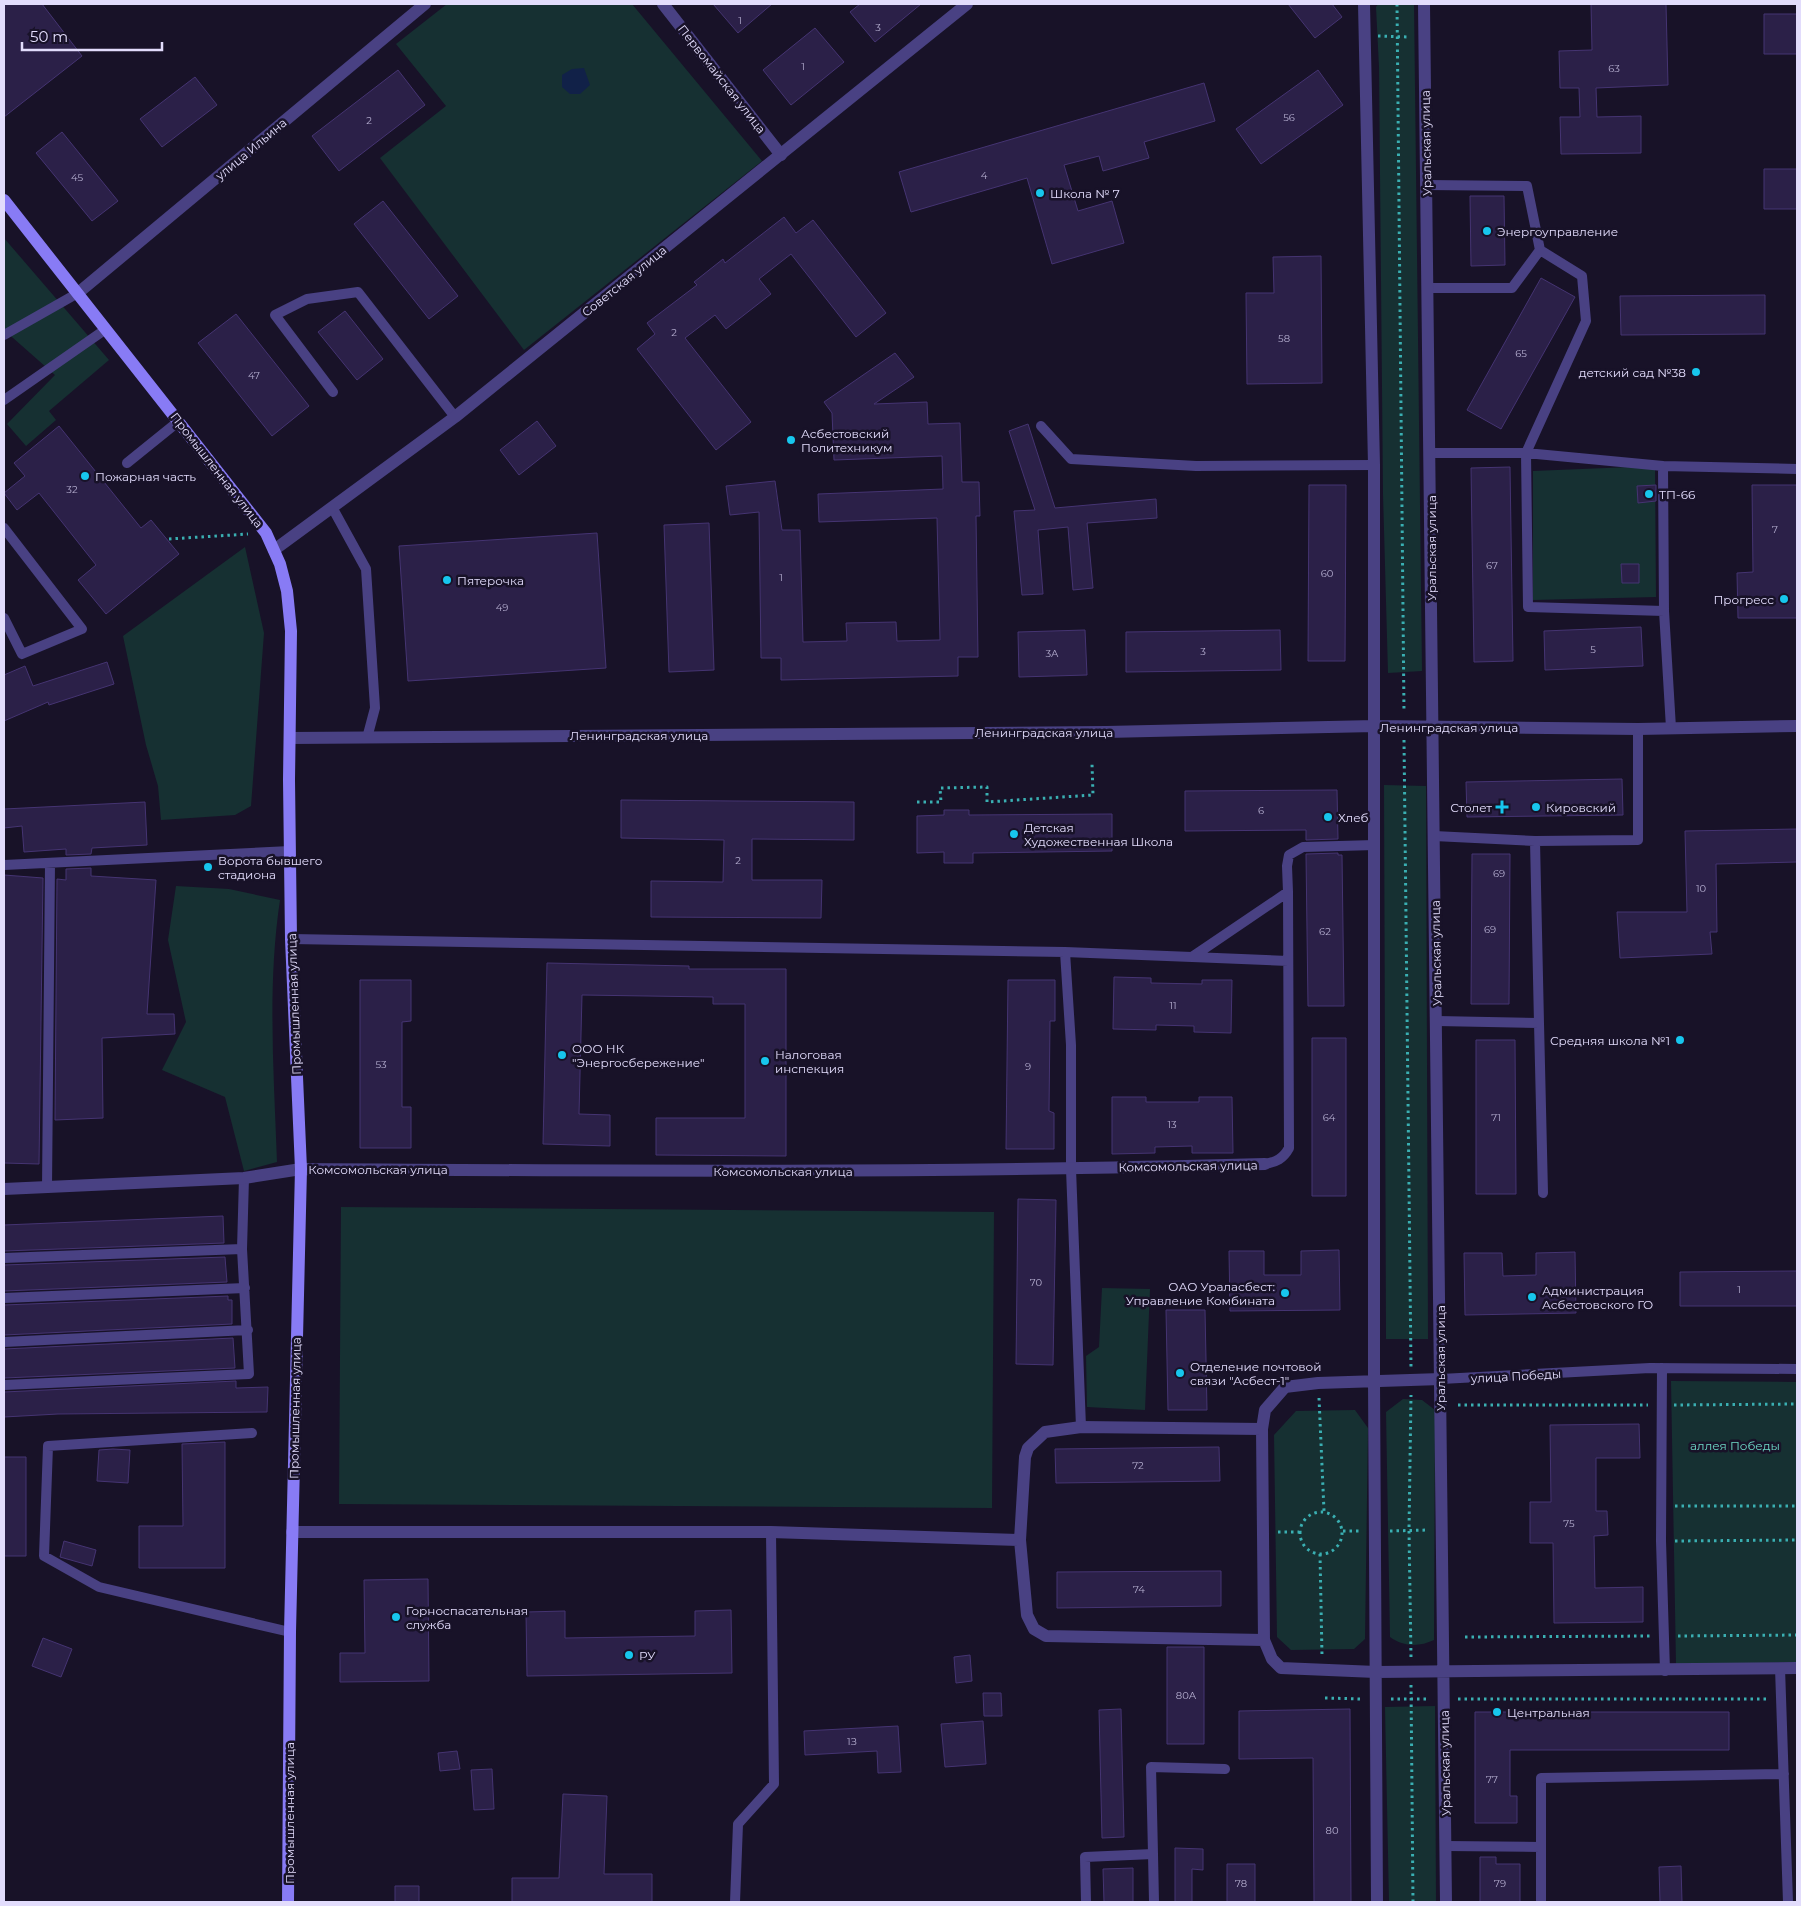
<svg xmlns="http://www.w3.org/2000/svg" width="1801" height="1906" font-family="Montserrat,sans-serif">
<rect width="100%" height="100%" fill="#181228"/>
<path fill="#163032" d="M 447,4 L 632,4 L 762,161 L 524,350 L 380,158 L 446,106 L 396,44 Z
M 1378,4 L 1414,4 L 1422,671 L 1388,673 L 1383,494 L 1379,67 L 1376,7 Z
M 4,238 L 109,360 L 49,411 L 56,420 L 26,446 L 7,424 L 55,375 L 4,330 Z
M 1655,466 L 1656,597 L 1533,600 L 1533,471 Z
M 245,547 L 264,633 L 251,806 L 235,815 L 161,820 L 158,786 L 146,745 L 123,636 Z
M 1384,785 L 1426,786 L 1428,1339 L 1386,1339 Z
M 176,886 L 229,889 L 280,900 C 267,986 274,1075 277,1162 L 244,1171 L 225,1097 L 162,1070 L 186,1022 L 168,940 Z
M 341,1207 L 994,1212 L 992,1508 L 339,1504 Z
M 1102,1288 L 1150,1289 L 1145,1410 L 1087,1407 L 1086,1356 L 1099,1347 Z
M 1671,1381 L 1797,1382 L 1797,1662 L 1676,1665 Z
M 1403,1399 L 1422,1400 L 1435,1410 L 1434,1640 C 1419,1647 1404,1647 1390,1637 L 1386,1412 Z
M 1355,1410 L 1368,1428 L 1365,1639 L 1354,1649 L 1291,1650 L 1277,1637 L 1274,1435 L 1296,1411 Z
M 1435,1706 L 1436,1902 L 1389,1902 L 1385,1707 Z"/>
<path fill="#112148" d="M 584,68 L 590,85 L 580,94 L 570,94 L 562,87 L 562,75 L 572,69 Z"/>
<path fill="#2b2048" stroke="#453472" d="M 4,4 L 42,4 L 82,56 L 4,117 Z
M 713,4 L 772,4 L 738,33 Z
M 860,4 L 921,4 L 875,42 L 850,12 Z
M 1288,4 L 1332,4 L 1342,17 L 1315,38 Z
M 1591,4 L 1666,4 L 1668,85 L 1596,88 L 1597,117 L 1641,116 L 1641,153 L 1561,154 L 1560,117 L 1580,117 L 1579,88 L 1560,88 L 1559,51 L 1592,50 Z
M 1764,14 L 1797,14 L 1797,54 L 1764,54 Z
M 815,28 L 844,62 L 791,105 L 763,70 Z
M 398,70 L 425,105 L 339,171 L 312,136 Z
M 1318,70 L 1343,105 L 1261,164 L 1236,129 Z
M 195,77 L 217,105 L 162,147 L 140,119 Z
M 1204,83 L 1215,121 L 1144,142 L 1149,158 L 1103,171 L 1099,156 L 1064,165 L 1078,211 L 1112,201 L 1124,243 L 1052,264 L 1027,178 L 911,212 L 899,172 Z
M 62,132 L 118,201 L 92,221 L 36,153 Z
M 1764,169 L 1797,169 L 1797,209 L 1764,209 Z
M 1470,196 L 1504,196 L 1505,265 L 1471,266 Z
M 383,201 L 458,296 L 429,319 L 354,224 Z
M 784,217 L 796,233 L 813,220 L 886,313 L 856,337 L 791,254 L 759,279 L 771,294 L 726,329 L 715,315 L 685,338 L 751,422 L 716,450 L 637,349 L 655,334 L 647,323 L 697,285 L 694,282 L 723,259 L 725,263 Z
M 1321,256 L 1322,383 L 1247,384 L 1246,293 L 1274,293 L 1273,257 Z
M 1541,278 L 1575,297 L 1501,429 L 1467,410 Z
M 1765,295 L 1765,334 L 1621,335 L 1620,296 Z
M 345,311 L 383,359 L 357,380 L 318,332 Z
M 236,314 L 309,406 L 272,436 L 198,343 Z
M 895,353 L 914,377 L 874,404 L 927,402 L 928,424 L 960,423 L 962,482 L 979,482 L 980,516 L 976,516 L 978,657 L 958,657 L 958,676 L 781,680 L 781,658 L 761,658 L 759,512 L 730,515 L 726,486 L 775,481 L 782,530 L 800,530 L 803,642 L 847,641 L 846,623 L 896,622 L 897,641 L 940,640 L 937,518 L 819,522 L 818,494 L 943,489 L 942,456 L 834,460 L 832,413 L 824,402 Z
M 537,421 L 556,446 L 519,475 L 500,450 Z
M 1028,424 L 1055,508 L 1156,499 L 1157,518 L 1087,523 L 1093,588 L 1073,590 L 1068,527 L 1038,530 L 1043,594 L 1022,595 L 1014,511 L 1035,510 L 1009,431 Z
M 59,426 L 141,528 L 151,520 L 179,554 L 106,614 L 78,580 L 96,565 L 39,493 L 17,510 L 4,493 L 25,476 L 14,463 Z
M 1510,467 L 1513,661 L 1474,662 L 1471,468 Z
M 1309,485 L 1346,485 L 1345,661 L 1308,661 Z
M 1656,485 L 1656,501 L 1638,503 L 1637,486 Z
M 1752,485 L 1797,485 L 1797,618 L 1738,618 L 1737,573 L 1753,572 Z
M 709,523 L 714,670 L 669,672 L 664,525 Z
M 597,533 L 606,668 L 408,681 L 399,546 Z
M 1621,564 L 1639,564 L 1639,583 L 1622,583 Z
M 1641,627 L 1643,666 L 1545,670 L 1544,631 Z
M 1085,630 L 1087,675 L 1019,677 L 1018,632 Z
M 1280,630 L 1281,670 L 1126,672 L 1126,632 Z
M 107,662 L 114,684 L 49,705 L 48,702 L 4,721 L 4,675 L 25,666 L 33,686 Z
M 1622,779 L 1623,815 L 1467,817 L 1466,782 Z
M 1337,790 L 1338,839 L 1306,840 L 1306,830 L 1185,831 L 1185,791 Z
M 621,800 L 854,802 L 854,840 L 752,839 L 752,880 L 822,880 L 821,918 L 651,917 L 651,881 L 723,882 L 724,840 L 621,838 Z
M 145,802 L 147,845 L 92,848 L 91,854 L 66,855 L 66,849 L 24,852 L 22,826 L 4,828 L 4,809 Z
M 944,810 L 969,810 L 969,815 L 1112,814 L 1112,851 L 973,853 L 973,863 L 944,863 L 944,852 L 917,853 L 917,816 L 944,815 Z
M 1797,829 L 1797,862 L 1716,864 L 1717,932 L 1710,932 L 1712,954 L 1620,958 L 1617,912 L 1687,912 L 1685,831 Z
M 1338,853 L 1338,855 L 1342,855 L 1344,1006 L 1308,1006 L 1306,854 Z
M 1472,854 L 1510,854 L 1509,1004 L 1471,1004 Z
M 91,868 L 91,876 L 156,880 L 147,1014 L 174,1014 L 175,1034 L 102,1038 L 103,1118 L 55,1120 L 57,879 L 66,880 L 66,869 Z
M 4,875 L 43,878 L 39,1164 L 4,1163 Z
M 547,963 L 689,966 L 689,969 L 786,969 L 786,1156 L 656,1155 L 656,1118 L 745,1118 L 745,1004 L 713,1004 L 713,997 L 582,995 L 579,1114 L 610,1115 L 610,1146 L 543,1144 Z
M 1114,977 L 1151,978 L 1151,983 L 1202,984 L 1202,980 L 1232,980 L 1231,1033 L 1194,1032 L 1194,1026 L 1156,1025 L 1156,1030 L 1113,1029 Z
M 360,980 L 411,980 L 411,1021 L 402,1022 L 402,1107 L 411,1107 L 411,1148 L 360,1148 Z
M 1008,980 L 1055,980 L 1055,1021 L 1050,1021 L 1049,1111 L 1054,1113 L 1054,1149 L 1006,1149 Z
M 1312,1038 L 1346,1038 L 1346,1196 L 1312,1196 Z
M 1476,1040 L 1515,1040 L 1516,1194 L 1476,1194 Z
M 1112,1097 L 1146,1097 L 1146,1102 L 1199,1102 L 1199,1097 L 1232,1097 L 1233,1153 L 1192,1153 L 1192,1146 L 1155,1147 L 1155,1153 L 1112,1154 Z
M 1018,1199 L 1056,1200 L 1053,1365 L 1016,1364 Z
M 223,1216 L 224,1243 L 4,1251 L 4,1225 Z
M 1339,1250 L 1340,1310 L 1230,1311 L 1229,1251 L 1264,1251 L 1264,1275 L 1301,1275 L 1301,1251 Z
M 1575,1252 L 1576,1313 L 1465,1315 L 1464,1253 L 1502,1253 L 1503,1276 L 1536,1275 L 1536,1253 Z
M 225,1257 L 227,1282 L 4,1291 L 4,1265 Z
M 1797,1271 L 1797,1306 L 1680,1306 L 1680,1272 Z
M 228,1296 L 228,1300 L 232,1300 L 232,1324 L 4,1335 L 4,1305 Z
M 1166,1310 L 1205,1310 L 1207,1410 L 1168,1410 Z
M 233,1338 L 235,1368 L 4,1378 L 4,1349 Z
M 236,1381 L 236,1388 L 268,1387 L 267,1412 L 58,1414 L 4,1417 L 4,1392 Z
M 1639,1424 L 1640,1458 L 1596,1458 L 1596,1511 L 1607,1511 L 1608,1535 L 1594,1536 L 1595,1588 L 1643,1587 L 1643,1622 L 1554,1623 L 1553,1543 L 1530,1543 L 1530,1502 L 1551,1502 L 1550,1425 Z
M 225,1442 L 225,1568 L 139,1568 L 139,1526 L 183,1526 L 182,1444 Z
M 1219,1447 L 1220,1481 L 1056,1483 L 1055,1449 Z
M 113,1449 L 130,1450 L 128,1483 L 97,1481 L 99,1450 Z
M 4,1457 L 26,1457 L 26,1556 L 4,1556 Z
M 64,1541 L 96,1550 L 92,1566 L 60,1557 Z
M 1221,1571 L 1221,1606 L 1057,1608 L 1057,1572 Z
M 428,1579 L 429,1681 L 340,1682 L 340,1653 L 365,1653 L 364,1580 Z
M 731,1610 L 732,1673 L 527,1676 L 526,1612 L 565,1611 L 565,1638 L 695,1636 L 695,1611 Z
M 43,1638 L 72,1649 L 61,1677 L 32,1666 Z
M 1167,1647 L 1204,1647 L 1204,1744 L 1167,1744 Z
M 970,1655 L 972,1681 L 956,1683 L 954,1657 Z
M 983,1693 L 1001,1693 L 1002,1716 L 984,1716 Z
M 1121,1709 L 1124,1837 L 1102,1838 L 1099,1710 Z
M 1350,1709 L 1351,1902 L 1314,1902 L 1313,1758 L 1239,1759 L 1239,1711 Z
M 1475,1712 L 1729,1712 L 1729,1750 L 1510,1750 L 1510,1796 L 1517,1796 L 1517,1823 L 1475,1823 Z
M 983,1721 L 986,1764 L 945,1767 L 941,1724 Z
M 898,1726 L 901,1772 L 878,1773 L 877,1751 L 805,1755 L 804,1731 Z
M 457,1751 L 460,1769 L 440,1771 L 438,1753 Z
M 492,1769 L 494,1809 L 474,1810 L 471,1770 Z
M 563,1794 L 607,1796 L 604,1874 L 652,1874 L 652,1902 L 512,1902 L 512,1878 L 559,1878 Z
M 1175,1848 L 1203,1849 L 1203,1870 L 1192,1869 L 1192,1902 L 1175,1902 Z
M 1480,1857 L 1496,1857 L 1496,1864 L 1520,1864 L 1520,1902 L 1480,1902 Z
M 1227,1864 L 1255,1864 L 1255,1902 L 1227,1902 Z
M 1681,1866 L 1682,1902 L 1660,1902 L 1659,1867 Z
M 1133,1868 L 1133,1902 L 1104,1902 L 1103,1869 Z
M 395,1886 L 419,1886 L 419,1902 L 395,1902 Z"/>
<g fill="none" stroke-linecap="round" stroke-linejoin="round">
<path stroke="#3aafb2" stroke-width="3" stroke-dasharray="2.5 4" stroke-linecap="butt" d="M 1397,4 L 1404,712
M 1378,36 L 1409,37
M 169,539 L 248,534
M 1404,740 L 1411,1367
M 917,802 L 941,802 L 940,788 L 987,787 L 987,802 L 1093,795 L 1092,764
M 1319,1398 L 1324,1511
M 1458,1405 L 1648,1405
M 1674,1405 L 1797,1404
M 1675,1506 L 1797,1506
M1300 1533a21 21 0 1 1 42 0a21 21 0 1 1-42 0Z
M 1343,1531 L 1361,1531
M 1390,1531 L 1428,1530
M 1278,1532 L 1299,1532
M 1675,1541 L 1797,1540
M 1320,1554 L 1322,1656
M 1678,1636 L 1797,1635
M 1465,1637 L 1652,1636
M 1411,1657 L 1409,1530 L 1411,1395
M 1411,1685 L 1413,1902
M 1325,1698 L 1362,1699
M 1391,1699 L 1430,1699
M 1458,1699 L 1767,1699"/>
<path stroke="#494183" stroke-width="10" d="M 1426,185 L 1527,186 L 1540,250
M 1427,288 L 1512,288 L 1540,250 L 1582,276 L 1586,321 L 1526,453 L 1528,607 L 1664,611 L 1671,728
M 4,335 L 78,293
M 333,392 L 275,315 L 307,299 L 358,292 L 455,417
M 4,400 L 106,329
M 1041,426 L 1071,459 L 1196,466 L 1374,465
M 1430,453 L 1526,453 L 1663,466 L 1664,611
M 127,463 L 179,421
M 1663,466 L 1797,469
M 332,507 L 366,569 L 375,708 L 367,738
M 4,528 L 82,629 L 22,654 L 4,618
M 1434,836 L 1535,841 L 1539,1023
M 1535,841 L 1638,840 L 1638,729
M 4,865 L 290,851
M 291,939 L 1065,952 L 1192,957 L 1288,892 L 1287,866 L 1289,855 L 1303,847 L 1375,845
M 1065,952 L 1071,1045 L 1071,1169 L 1081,1427
M 1192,957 L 1288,961
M 1437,1021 L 1539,1023 L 1543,1193
M 1265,1164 C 1276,1162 1283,1159 1289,1148 L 1288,892
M 47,1188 L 50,864
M 4,1258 L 242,1249
M 4,1298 L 245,1288
M 4,1342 L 248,1330
M 1662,1368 L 1661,1541 L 1665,1671
M 1441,1379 L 1650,1368 L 1797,1369
M 4,1385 L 249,1374 L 242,1249 L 244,1178
M 252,1433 L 48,1446 L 44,1556 L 99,1587 L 290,1632
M 1780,1668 L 1788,1902
M 1446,1846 L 1540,1847
M 1153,1854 L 1151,1767 L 1225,1769
M 735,1902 L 738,1824 L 774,1784 L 771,1532
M 1086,1902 L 1085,1857 L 1153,1854 L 1154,1902
M 1541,1902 L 1541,1778 L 1784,1774"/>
<path stroke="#494183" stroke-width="12" d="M 663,4 L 781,155
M 1364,4 L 1374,465 L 1374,1381 L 1377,1902
M 1424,4 L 1446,1902
M 78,293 L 425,4
M 290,738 L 1106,732 L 1375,726 L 1638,729 L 1797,726
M 4,1189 L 244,1178 L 301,1169 C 622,1171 943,1173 1265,1164
M 1441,1379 L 1318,1383 L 1285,1387 L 1265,1410 L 1262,1429 L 1264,1640 L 1272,1659 L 1281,1668 L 1376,1672 L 1797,1668
M 1262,1429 L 1081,1427 L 1045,1432 L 1028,1448 L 1025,1457 L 1020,1540 L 1027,1615 L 1034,1629 L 1046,1636 L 1264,1640
M 292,1532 L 771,1532 L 1020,1540"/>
<path stroke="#494183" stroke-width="12" d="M 274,550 L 455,417 L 967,4"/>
<path stroke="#887bf5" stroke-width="12" d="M 4,200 L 266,533 L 280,564 L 287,591 L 291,631 L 289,780 L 291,939 L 301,1169 L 290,1632 L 288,1902"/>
</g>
<g fill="#17c6ed" stroke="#181228" stroke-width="2">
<circle cx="1040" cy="193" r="5"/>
<circle cx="1487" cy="231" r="5"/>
<circle cx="1696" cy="372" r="5"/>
<circle cx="791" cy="440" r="5"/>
<circle cx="85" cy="476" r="5"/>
<circle cx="1649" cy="494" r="5"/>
<circle cx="447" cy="580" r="5"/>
<circle cx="1784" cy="599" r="5"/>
<path d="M1499.5 799.5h5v5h5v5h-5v5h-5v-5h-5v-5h5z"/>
<circle cx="1536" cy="807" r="5"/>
<circle cx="1328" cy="817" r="5"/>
<circle cx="1014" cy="834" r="5"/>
<circle cx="208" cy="867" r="5"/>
<circle cx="1680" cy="1040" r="5"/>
<circle cx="562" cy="1055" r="5"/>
<circle cx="765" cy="1061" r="5"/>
<circle cx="1285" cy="1293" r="5"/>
<circle cx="1532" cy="1297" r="5"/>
<circle cx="1180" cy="1373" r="5"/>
<circle cx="396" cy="1617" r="5"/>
<circle cx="629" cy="1655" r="5"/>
<circle cx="1497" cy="1712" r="5"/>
</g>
<g text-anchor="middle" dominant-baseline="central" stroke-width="5" stroke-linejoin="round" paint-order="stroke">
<g font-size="10" fill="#b4adcf">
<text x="740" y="20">1</text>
<text x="878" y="27">3</text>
<text x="803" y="66">1</text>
<text x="1614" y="68">63</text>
<text x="1289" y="117">56</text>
<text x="369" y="120">2</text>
<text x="984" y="175">4</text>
<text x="77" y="177">45</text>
<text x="674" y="332">2</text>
<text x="1284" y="338">58</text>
<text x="1521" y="353">65</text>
<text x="254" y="375">47</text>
<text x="72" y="489">32</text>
<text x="1775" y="529">7</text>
<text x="1492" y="565">67</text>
<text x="1327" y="573">60</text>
<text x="781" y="577">1</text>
<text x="502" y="607">49</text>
<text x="1593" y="649">5</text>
<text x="1203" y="651">3</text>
<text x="1052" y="653">3А</text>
<text x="1261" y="810">6</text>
<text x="738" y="860">2</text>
<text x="1499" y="873">69</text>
<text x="1701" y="888">10</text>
<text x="1490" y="929">69</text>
<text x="1325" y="931">62</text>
<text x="1173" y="1005">11</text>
<text x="381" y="1064">53</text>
<text x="1028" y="1066">9</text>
<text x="1329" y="1117">64</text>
<text x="1496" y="1117">71</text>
<text x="1172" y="1124">13</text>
<text x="1036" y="1282">70</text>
<text x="1739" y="1289">1</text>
<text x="1138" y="1465">72</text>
<text x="1569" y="1523">75</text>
<text x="1139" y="1589">74</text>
<text x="1186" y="1695">80А</text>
<text x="852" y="1741">1З</text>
<text x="1492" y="1779">77</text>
<text x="1332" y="1830">80</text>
<text x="1241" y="1883">78</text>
<text x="1500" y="1883">79</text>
</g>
<g font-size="12" fill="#e2dcfc" stroke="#181228">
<text transform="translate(722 79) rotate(52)">Первомайская улица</text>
<text transform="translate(1426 143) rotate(-91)">Уральская улица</text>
<text transform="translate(251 149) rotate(-40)">улица Ильина</text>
<text transform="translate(624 281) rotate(-39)">Советская улица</text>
<text transform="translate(217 470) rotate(52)">Промышленная улица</text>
<text transform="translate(1431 548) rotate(-90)">Уральская улица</text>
<text x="1449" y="727">Ленинградская улица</text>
<text x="1044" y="732">Ленинградская улица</text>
<text x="639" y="735">Ленинградская улица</text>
<text transform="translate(1436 953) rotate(-91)">Уральская улица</text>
<text transform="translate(294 1004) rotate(-92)">Промышленная улица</text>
<text transform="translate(1188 1166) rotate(-1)">Комсомольская улица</text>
<text x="378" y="1169">Комсомольская улица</text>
<text x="783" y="1171">Комсомольская улица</text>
<text transform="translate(1440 1358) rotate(-90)">Уральская улица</text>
<text transform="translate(1516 1376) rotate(-3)">улица Победы</text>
<text transform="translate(295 1408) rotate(-89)">Промышленная улица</text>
<text transform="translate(1445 1763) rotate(-91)">Уральская улица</text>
<text transform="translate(289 1813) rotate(-90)">Промышленная улица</text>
</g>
<g font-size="12" fill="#e2dcfc" stroke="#181228" text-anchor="start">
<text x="1050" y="193">Школа № 7</text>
<text x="1497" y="231">Энергоуправление</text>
<text x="1686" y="372" text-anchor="end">детский сад №38</text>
<text x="801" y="433">Асбестовский<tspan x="801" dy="14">Политехникум</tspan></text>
<text x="95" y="476">Пожарная часть</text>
<text x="1659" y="494">ТП-66</text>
<text x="457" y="580">Пятерочка</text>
<text x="1774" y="599" text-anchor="end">Прогресс</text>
<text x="1492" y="807" text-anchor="end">Столет</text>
<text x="1546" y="807">Кировский</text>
<text x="1338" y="817">Хлеб</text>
<text x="1024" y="827">Детская<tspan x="1024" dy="14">Художественная Школа</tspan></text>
<text x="218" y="860">Ворота бывшего<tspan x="218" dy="14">стадиона</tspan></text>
<text x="1670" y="1040" text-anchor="end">Средняя школа №1</text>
<text x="572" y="1048">ООО НК<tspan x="572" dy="14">"Энергосбережение"</tspan></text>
<text x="775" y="1054">Налоговая<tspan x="775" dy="14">инспекция</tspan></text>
<text x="1275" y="1286" text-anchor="end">ОАО Ураласбест:<tspan x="1275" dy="14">Управление Комбината</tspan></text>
<text x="1542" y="1290">Администрация<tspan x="1542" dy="14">Асбестовского ГО</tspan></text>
<text x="1190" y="1366">Отделение почтовой<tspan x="1190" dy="14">связи "Асбест-1"</tspan></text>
<text x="406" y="1610">Горноспасательная<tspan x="406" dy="14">служба</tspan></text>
<text x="639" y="1655">РУ</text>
<text x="1507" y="1712">Центральная</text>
</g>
<g font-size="12" fill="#6dd8c6" stroke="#181228">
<text x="1735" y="1445">аллея Победы</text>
</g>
</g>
<rect width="1801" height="1906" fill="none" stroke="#e2dcfc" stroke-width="10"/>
<path d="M22 42v8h140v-8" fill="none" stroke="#e2dcfc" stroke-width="2.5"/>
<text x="30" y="42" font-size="15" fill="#e2dcfc" stroke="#181228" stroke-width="4" paint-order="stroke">50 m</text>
</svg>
